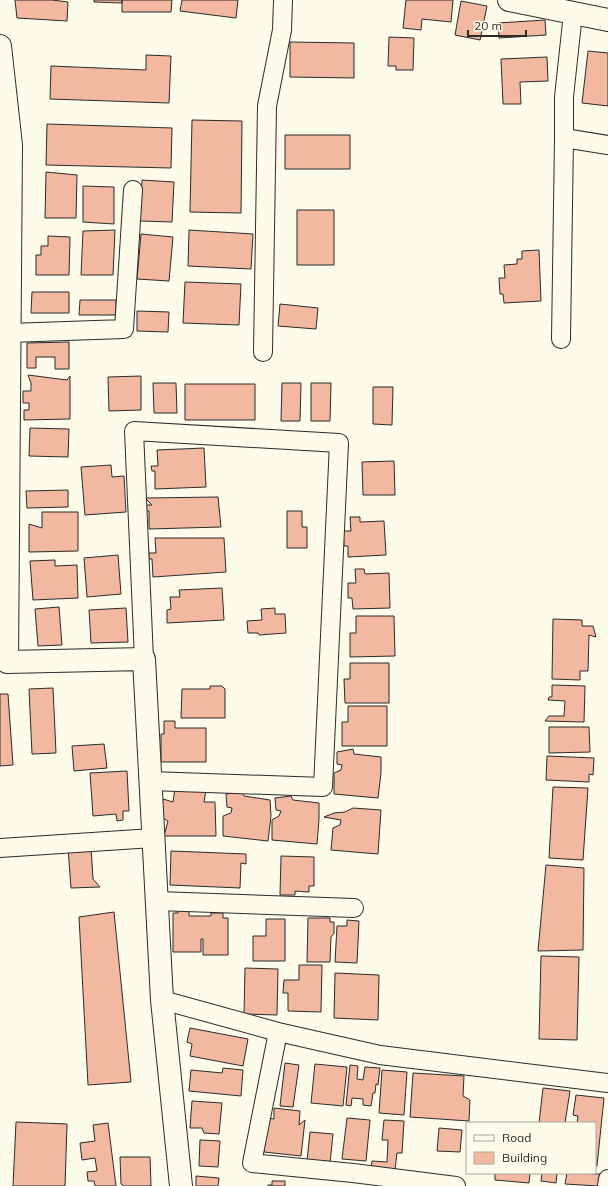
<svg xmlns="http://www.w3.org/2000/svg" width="608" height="1186" font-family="Mulish,sans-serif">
<rect width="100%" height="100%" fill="#fdfbea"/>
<path fill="#f2b8a0" stroke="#2b2b2b" d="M 15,0 L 52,0 L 68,2 L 67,21 L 17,18 Z
M 94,0 L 122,0 L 122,3 L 94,2 Z
M 122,0 L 172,0 L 171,12 L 122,12 Z
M 182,0 L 238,0 L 236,18 L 180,11 Z
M 406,0 L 453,0 L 451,22 L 422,19 L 421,30 L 403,28 Z
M 461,1 L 487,6 L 480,40 L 455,35 Z
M 545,20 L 546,35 L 499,38 L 498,23 Z
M 389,37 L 414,38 L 413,70 L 396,70 L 396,66 L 388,66 Z
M 290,42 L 354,43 L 354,78 L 290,77 Z
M 588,51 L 608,53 L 608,106 L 582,103 Z
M 146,55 L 171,56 L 169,103 L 50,99 L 51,66 L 146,70 Z
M 547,57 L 548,81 L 520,82 L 521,104 L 503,104 L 501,59 Z
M 192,120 L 242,121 L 241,213 L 190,212 Z
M 47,124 L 172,128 L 171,168 L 46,165 Z
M 285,135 L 350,135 L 350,169 L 285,169 Z
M 46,172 L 77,175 L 76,218 L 45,218 Z
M 142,180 L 174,182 L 172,222 L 140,221 Z
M 83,186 L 114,187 L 114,224 L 83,222 Z
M 297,210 L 334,210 L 334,265 L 297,265 Z
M 115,230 L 113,275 L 81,275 L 83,231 Z
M 189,230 L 253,234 L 251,269 L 188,266 Z
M 141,234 L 173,237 L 169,281 L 137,279 Z
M 48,236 L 70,237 L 69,275 L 36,275 L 36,255 L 41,255 L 41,246 L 48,246 Z
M 539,250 L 541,301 L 504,303 L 503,294 L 500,294 L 499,278 L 505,278 L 504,265 L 517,264 L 517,259 L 522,259 L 522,251 Z
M 185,282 L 241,284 L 239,325 L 183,323 Z
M 32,292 L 69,292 L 69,313 L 31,313 Z
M 80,300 L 116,300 L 116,315 L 79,315 Z
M 280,304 L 318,308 L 316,329 L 278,326 Z
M 137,311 L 169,312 L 168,332 L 137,331 Z
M 69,342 L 69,369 L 55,369 L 55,357 L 36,357 L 36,368 L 27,368 L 27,343 Z
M 28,375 L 67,380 L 70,376 L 70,419 L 24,420 L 24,410 L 29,410 L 29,403 L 23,403 L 23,391 L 31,391 L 31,383 Z
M 141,376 L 141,410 L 109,411 L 108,377 Z
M 153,383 L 176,383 L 177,413 L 154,413 Z
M 282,383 L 301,383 L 300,421 L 281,421 Z
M 311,383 L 331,383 L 330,421 L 311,421 Z
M 185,384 L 255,384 L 255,420 L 185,420 Z
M 373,387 L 393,387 L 392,425 L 373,424 Z
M 30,428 L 69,429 L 68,457 L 29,456 Z
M 204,448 L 206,487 L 155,489 L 155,471 L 152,471 L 151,466 L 158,466 L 157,450 Z
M 394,461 L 395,495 L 363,495 L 362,462 Z
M 111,465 L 112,477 L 124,476 L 126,512 L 85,515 L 81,467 Z
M 68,490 L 68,507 L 27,508 L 26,491 Z
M 218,497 L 221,527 L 149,529 L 149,511 L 145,511 L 145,505 L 152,505 L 145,498 Z
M 287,511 L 302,511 L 302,527 L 307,527 L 307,548 L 287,548 Z
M 42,512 L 78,512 L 78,551 L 29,552 L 29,524 L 42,528 Z
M 350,517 L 360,517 L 360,522 L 384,521 L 386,555 L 348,557 L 348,546 L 344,546 L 343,531 L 351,531 Z
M 155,538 L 224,538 L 226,572 L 153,577 L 152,559 L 149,559 L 149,553 L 156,553 Z
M 118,555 L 121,594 L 87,597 L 84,558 Z
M 55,560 L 55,566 L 77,565 L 78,598 L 33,600 L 30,561 Z
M 355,569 L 364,569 L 365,574 L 389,573 L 390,608 L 353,609 L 352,598 L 348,598 L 348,583 L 356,583 Z
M 222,588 L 224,620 L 167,623 L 167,610 L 171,609 L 170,597 L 180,597 L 179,590 Z
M 59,607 L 62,645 L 38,646 L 35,609 Z
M 126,608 L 128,642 L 91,643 L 89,610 Z
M 275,608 L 275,614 L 285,614 L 286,633 L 259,635 L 258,633 L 248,633 L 247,621 L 262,620 L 261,609 Z
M 356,616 L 394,616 L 395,656 L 350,657 L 350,633 L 356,633 Z
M 553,619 L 582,620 L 582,626 L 593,626 L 596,637 L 589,635 L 588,671 L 580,671 L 580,680 L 552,679 Z
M 350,663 L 389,663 L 389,703 L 345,703 L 344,679 L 350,679 Z
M 552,685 L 585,686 L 584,722 L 545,721 L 549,716 L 564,716 L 565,701 L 548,700 L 549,697 L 552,697 Z
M 210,686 L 222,686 L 225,689 L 225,718 L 181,718 L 182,689 L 210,689 Z
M 53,688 L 56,753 L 32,754 L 29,689 Z
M 0,694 L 8,694 L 13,765 L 0,766 Z
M 348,706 L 387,706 L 387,746 L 342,746 L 342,722 L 348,722 Z
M 164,721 L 175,721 L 175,728 L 206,728 L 206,762 L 161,762 L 161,734 L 164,734 Z
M 549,727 L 589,727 L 590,752 L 549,753 Z
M 104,744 L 107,768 L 74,771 L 72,746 Z
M 353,749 L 354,754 L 381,757 L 381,773 L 378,798 L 334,794 L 334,773 L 341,770 L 342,765 L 337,764 L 337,752 Z
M 547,756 L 594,758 L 593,775 L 589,774 L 589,782 L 546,780 Z
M 127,771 L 129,811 L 123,811 L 123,820 L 117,821 L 116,814 L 93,816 L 90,773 Z
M 553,787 L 588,788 L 583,860 L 549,858 Z
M 175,788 L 206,790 L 204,802 L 215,802 L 216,836 L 164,836 L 168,821 L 161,817 L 163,799 L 173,802 Z
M 242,792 L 244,796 L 270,800 L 271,816 L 268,841 L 223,836 L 223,816 L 231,813 L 232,808 L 227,807 L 226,794 Z
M 291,796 L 293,800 L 319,803 L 319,819 L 317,844 L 272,840 L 272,820 L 279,816 L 281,811 L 276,810 L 275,798 Z
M 353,808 L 381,810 L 378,854 L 331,850 L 333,828 L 340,825 L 341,820 L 324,817 L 334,813 L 345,812 Z
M 91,847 L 93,879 L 100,887 L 71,888 L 68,848 Z
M 171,851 L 246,854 L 246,864 L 241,863 L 240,888 L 170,885 Z
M 281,856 L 314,857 L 314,886 L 309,886 L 309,892 L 295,891 L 295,895 L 280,895 Z
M 546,865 L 584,868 L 583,950 L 538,951 Z
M 178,910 L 189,910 L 189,916 L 211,916 L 211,913 L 223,913 L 223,918 L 228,918 L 228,955 L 203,955 L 203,939 L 201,939 L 201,952 L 173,952 L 173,913 L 178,913 Z
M 114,912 L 131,1082 L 88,1085 L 79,917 Z
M 308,918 L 330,918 L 330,922 L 334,922 L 334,933 L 331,937 L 330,962 L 307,962 Z
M 266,919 L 285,919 L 285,961 L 253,961 L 253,936 L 266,936 Z
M 347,920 L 359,921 L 357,963 L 335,962 L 337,926 L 347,926 Z
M 541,956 L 579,957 L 577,1040 L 539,1039 Z
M 299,965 L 322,965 L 321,1012 L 288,1011 L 288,993 L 283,993 L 284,980 L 299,980 Z
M 245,968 L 278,969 L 277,1015 L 244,1014 Z
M 335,973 L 379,975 L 378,1020 L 334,1018 Z
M 190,1028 L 248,1039 L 243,1066 L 190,1056 L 192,1044 L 187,1042 Z
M 285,1063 L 299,1065 L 293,1107 L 280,1106 Z
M 315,1064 L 347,1067 L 343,1106 L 311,1103 Z
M 350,1065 L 358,1066 L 357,1079 L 363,1080 L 365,1067 L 380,1068 L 378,1085 L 376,1084 L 375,1093 L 373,1093 L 371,1106 L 363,1105 L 363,1099 L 352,1098 L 351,1106 L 346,1105 Z
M 223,1068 L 243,1070 L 241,1096 L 189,1091 L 191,1070 L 222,1073 Z
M 382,1070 L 407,1072 L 404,1115 L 379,1113 Z
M 413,1073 L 464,1076 L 463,1096 L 470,1100 L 469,1121 L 410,1117 Z
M 543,1088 L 570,1091 L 565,1123 L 539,1123 Z
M 576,1095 L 604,1098 L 597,1166 L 595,1166 L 595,1123 L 577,1123 L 578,1116 L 573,1115 Z
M 192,1101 L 222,1103 L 219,1134 L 204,1133 L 202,1128 L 190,1128 Z
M 274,1108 L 300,1111 L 299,1125 L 305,1120 L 301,1156 L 264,1152 L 268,1118 L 274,1119 Z
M 347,1118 L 370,1120 L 366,1161 L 342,1159 Z
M 384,1120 L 404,1121 L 402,1153 L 397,1153 L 395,1170 L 371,1169 L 372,1161 L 387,1162 L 388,1140 L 382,1140 Z
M 16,1122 L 67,1124 L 65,1186 L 13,1186 Z
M 108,1123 L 116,1186 L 95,1186 L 94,1181 L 88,1181 L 87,1172 L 97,1171 L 95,1158 L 82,1160 L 80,1143 L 95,1141 L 93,1125 Z
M 439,1128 L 462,1130 L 460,1152 L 437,1151 Z
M 310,1132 L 333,1134 L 330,1163 L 307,1161 Z
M 200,1140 L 220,1141 L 218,1167 L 199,1166 Z
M 120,1157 L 150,1157 L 151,1186 L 124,1186 L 121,1184 Z
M 495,1173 L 530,1173 L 529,1183 L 495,1180 Z
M 542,1173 L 557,1173 L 556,1183 L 541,1181 Z
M 567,1173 L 600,1174 L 598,1186 L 565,1184 Z
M 196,1176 L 219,1178 L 218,1186 L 196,1186 Z
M 272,1181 L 285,1181 L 285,1186 L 268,1186 L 268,1185 L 272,1185 Z"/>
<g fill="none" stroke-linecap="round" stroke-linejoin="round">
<g stroke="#2b2b2b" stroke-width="20">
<path id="minor" d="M 573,13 L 564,97 L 564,138 L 608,145
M 9,333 L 124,329 L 133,190
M 561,339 L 564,138
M 263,352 L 267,106 L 282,30 L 283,0
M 144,659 L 134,431 L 339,443 L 323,787 L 150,781
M 0,848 L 153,838
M 157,901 L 354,908
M 162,1000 L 278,1032 L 380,1055 L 608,1083
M 278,1032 L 252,1163 L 353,1173 L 456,1186
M 607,1186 L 608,1179"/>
</g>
<g stroke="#2b2b2b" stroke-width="24">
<path id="tertiary" d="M 509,0 L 608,20
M 0,46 L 11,145 L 7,662 L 144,659 L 162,1000 L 181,1186"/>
</g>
<use href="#minor" stroke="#fdfbea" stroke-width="18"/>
<use href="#tertiary" stroke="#fdfbea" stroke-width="22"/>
</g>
<rect x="466" y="1122" width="130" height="52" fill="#fdfbea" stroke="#a9a89e"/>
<rect x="474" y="1135" width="20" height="6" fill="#fdfbea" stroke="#a9a89e"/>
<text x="502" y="1142" font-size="12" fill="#2b2b2b">Road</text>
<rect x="474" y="1152" width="20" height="12" fill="#f2b8a0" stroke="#a9a89e"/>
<text x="502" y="1162" font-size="12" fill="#2b2b2b">Building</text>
<path d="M468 30v6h58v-6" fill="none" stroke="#2b2b2b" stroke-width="2"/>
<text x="474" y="30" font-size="12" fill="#2b2b2b" stroke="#fdfbea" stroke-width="3" paint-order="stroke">20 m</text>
</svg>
